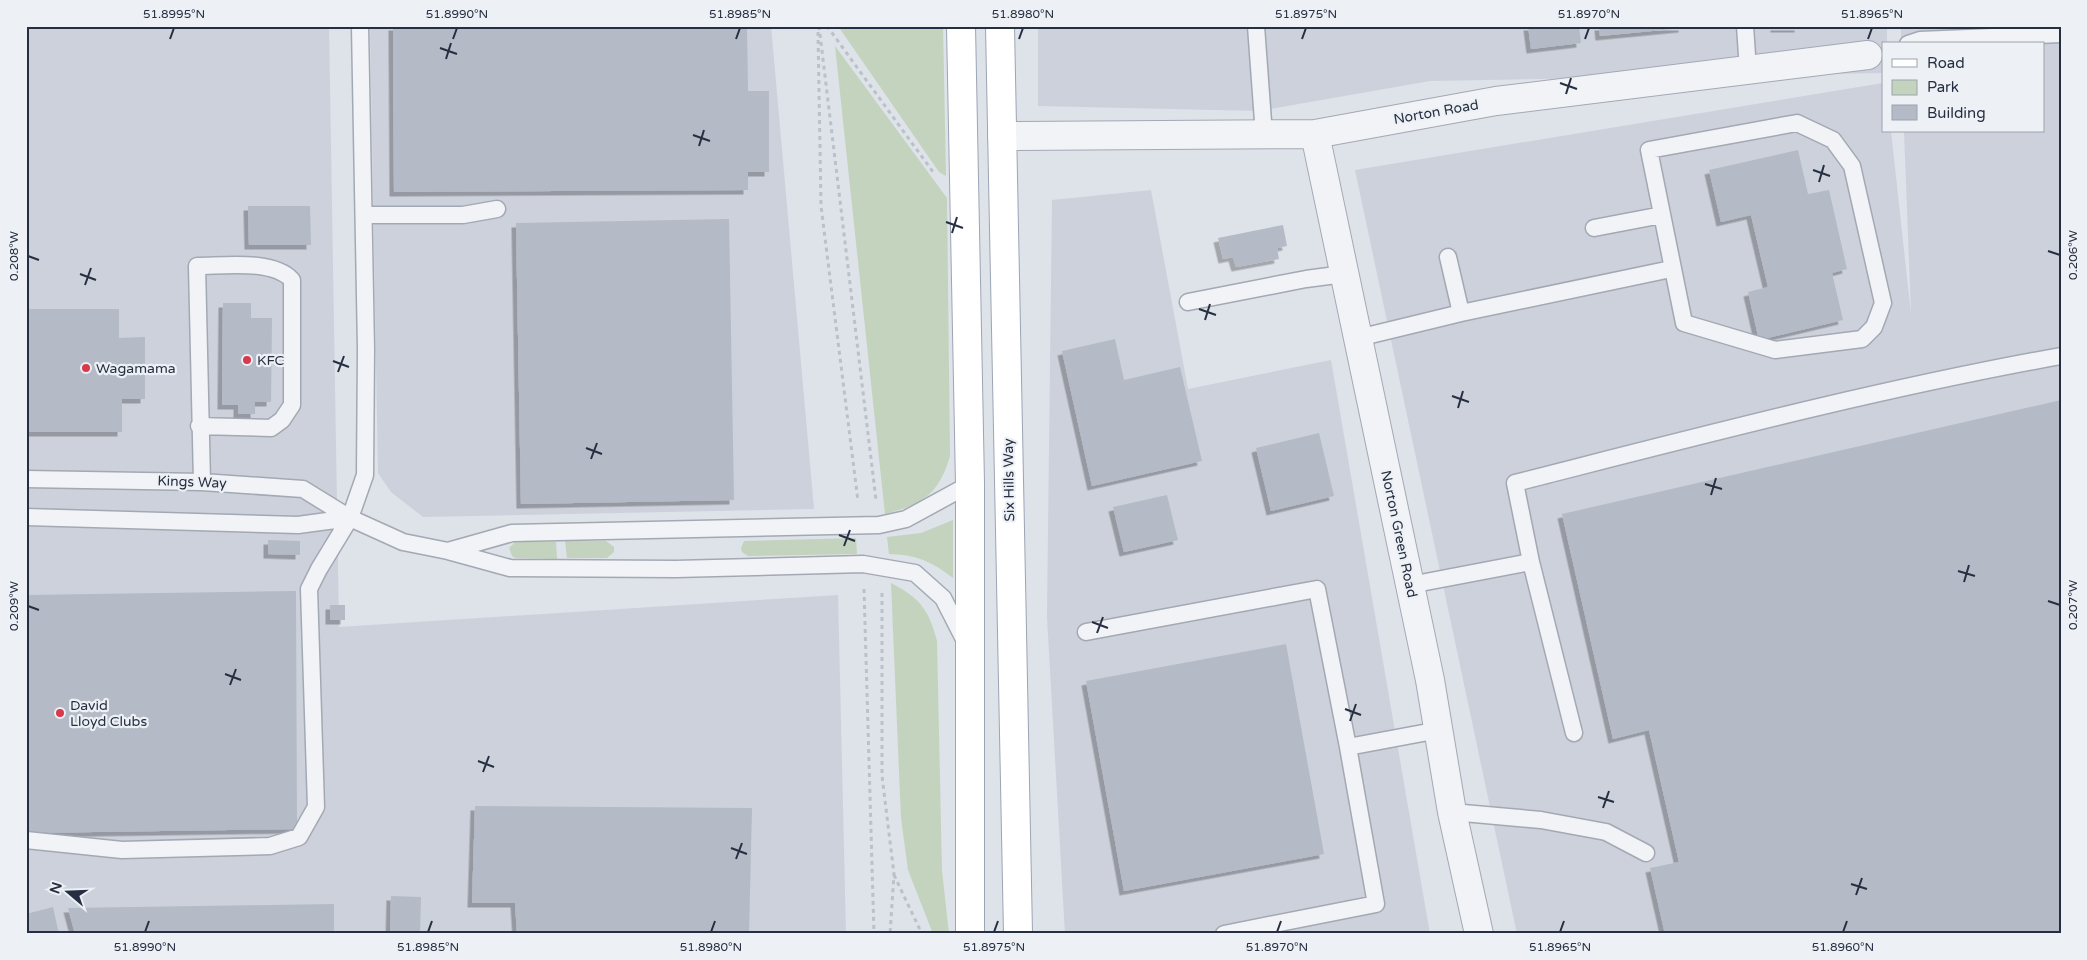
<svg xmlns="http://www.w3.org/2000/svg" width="2087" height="960" font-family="'Varela Round',sans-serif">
<defs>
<filter id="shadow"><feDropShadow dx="-4.5" dy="4.5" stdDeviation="0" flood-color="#0004"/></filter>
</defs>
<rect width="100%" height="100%" fill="#dee2e9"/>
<path fill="#ccd1db" d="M 26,26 L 329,26 L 339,627 L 838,595 L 846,934 L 26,934 Z
M 370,26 L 771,26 L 814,509 L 423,517 L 391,492 L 378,473 Z
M 1038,26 L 1887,26 L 1887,44 L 1883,44 L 1883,73 L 1430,81 L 1259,111 L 1038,106 Z
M 1901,26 L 2061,26 L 2061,934 L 1517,934 L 1355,170 L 1883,83 L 1883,131 L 1891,131 L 1911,314 L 1904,131 L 2043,131 L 2043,44 L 1901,44 Z
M 1151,190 L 1188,389 L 1331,360 L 1430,934 L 1065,934 L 1047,617 L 1052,200 Z"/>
<path fill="#c3d3be" d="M 838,26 L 943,26 L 946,176 L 939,172 Z
M 835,46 L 947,198 L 950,456 C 939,494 923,504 885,514 Z
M 953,520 L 953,578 C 933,562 915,554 889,554 L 887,537 L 921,533 Z
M 856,538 L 857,554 L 748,556 L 742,552 L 741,548 L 744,541 Z
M 516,541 L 556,542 L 557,559 L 515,558 L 512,556 L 509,548 Z
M 565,541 L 606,541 L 614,547 L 614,552 L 607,558 L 567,558 Z
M 891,583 C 920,598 929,610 937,641 L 942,871 L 949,934 L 933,934 L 908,870 L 901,818 Z"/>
<path fill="#b5bbc6" filter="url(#shadow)" d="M 393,26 L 747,26 L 748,91 L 769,91 L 769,172 L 748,172 L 748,190 L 394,192 Z
M 1528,26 L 1579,26 L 1581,43 L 1531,49 Z
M 1599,26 L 1683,26 L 1683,28 L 1600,36 Z
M 1775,26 L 1799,26 L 1799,28 L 1775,28 Z
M 1798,150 L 1808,194 L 1829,190 L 1847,269 L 1832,273 L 1843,320 L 1759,340 L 1748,292 L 1768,287 L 1751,215 L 1721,222 L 1709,170 Z
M 248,206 L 310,206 L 311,245 L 249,245 Z
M 729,219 L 734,500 L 521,504 L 516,223 Z
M 1283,225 L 1287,246 L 1277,248 L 1279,259 L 1236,267 L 1233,257 L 1223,259 L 1218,238 Z
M 223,303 L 251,303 L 251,318 L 272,318 L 271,402 L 255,402 L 255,414 L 238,414 L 238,405 L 222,405 Z
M 28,309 L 119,309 L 119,338 L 145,337 L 145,399 L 122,399 L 122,432 L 27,432 Z
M 1115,339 L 1124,380 L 1180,367 L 1202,461 L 1092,486 L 1062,351 Z
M 2061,400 L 2061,934 L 1665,934 L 1650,868 L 1679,862 L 1649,730 L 1613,739 L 1562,514 Z
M 1319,433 L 1334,496 L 1271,511 L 1256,448 Z
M 1167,495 L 1178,540 L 1124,552 L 1113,507 Z
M 268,540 L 300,541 L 300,555 L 268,554 Z
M 296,591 L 297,829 L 26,833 L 26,595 Z
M 330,605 L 345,605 L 345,620 L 330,620 Z
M 1286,644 L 1324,854 L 1124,891 L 1086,681 Z
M 475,806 L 752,808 L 749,934 L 517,934 L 515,903 L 472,903 Z
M 391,896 L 421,897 L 420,934 L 390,934 Z
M 334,904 L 334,932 L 263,934 L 75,934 L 68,908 Z
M 53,907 L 59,934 L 26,934 L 26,914 Z"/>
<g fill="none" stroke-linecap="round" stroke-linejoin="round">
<g stroke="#a3a9b3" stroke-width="19">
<path id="lane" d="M 1256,26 L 1264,135
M 1745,26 L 1748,70
M 1908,44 L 1920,40 L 2061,34
M 1797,123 L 1833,140 L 1852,166 L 1883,303 L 1874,327 L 1862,339 L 1775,350 L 1684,323 L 1649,150 Z
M 364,215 L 463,215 L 497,209
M 1594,228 L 1662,215
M 1448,257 L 1461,313
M 1188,302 L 1306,279 L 1344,274
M 1358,338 L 1461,313 L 1671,269
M 199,426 L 271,428 L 282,420 L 292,405 L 292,280 C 273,259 224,266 197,266 L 202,482
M 26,479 L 202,482 L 303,489 L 350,518 L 403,542 L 448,551 L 510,568 L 676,569 L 863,564 L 915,573 L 943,598 L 966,643
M 26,517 L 298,525 L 350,518
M 448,551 L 512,533 L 879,525 L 906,519 L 970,484
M 1531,562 L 1515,483 C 1696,437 1877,389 2061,356
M 1410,585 L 1531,562 L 1574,733
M 1086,632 L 1317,589 L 1348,747
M 1452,812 L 1541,820 L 1606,832 L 1646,853
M 26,840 L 122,850 L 270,846 L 299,837 L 316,807 L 309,589 L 319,569 L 350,518 L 365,475 L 366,349 L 360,26
M 1224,934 L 1376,904 L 1348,747 L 1439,730"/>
</g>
<g stroke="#a3a9b3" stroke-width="30">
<path id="street" d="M 1315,134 L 1430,680 L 1452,812 L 1479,934
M 1002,136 L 1315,134 L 1496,101 L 1868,55"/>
</g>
<g stroke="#9ca5b5" stroke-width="30">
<path id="primary" d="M 961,26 L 970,484 L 970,934
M 1000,26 L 1018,934"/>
</g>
<path stroke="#bcc0c8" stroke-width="3" stroke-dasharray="4 4" stroke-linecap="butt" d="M 819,26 L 876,500
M 827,26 L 933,172
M 818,32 L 821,206 L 858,501
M 864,589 L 874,934
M 882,593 L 882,776 L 894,874 L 890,934
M 894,875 L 922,934"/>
<use href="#lane" stroke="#f1f3f7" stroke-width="16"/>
<use href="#street" stroke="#f1f3f7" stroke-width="28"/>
<use href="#primary" stroke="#fff" stroke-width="28"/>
</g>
<path fill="none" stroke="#262f41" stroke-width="2" d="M 170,39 L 174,28M 453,39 L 457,28M 736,39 L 740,28M 1019,39 L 1023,28M 1302,39 L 1306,28M 1585,39 L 1589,28M 1868,39 L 1872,28M 440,48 L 457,54M 446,59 L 451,43M 1560,83 L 1577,89M 1566,94 L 1571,78M 693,135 L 710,141M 699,146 L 704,130M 1813,170 L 1830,176M 1819,182 L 1824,165M 946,222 L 963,228M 952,233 L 957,217M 2048,251 L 2060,255M 28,256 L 39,260M 80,274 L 96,280M 85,285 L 91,268M 1199,309 L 1216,315M 1205,320 L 1210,304M 333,361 L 349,367M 338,372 L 344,356M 1452,396 L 1469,402M 1458,408 L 1463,391M 586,448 L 602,454M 591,459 L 597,443M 1705,484 L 1722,489M 1711,495 L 1716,478M 839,535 L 855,541M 844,546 L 850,530M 1958,571 L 1975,576M 1964,582 L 1969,565M 2048,601 L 2060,605M 28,606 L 39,610M 1092,622 L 1108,628M 1097,633 L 1103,617M 225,674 L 241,680M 230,685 L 236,669M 1345,709 L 1361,715M 1350,721 L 1356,704M 478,761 L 494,767M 483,772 L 489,756M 1598,797 L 1614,802M 1603,808 L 1609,791M 731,848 L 747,854M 736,859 L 742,843M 1851,884 L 1867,889M 1856,895 L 1862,878M 145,932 L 149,921M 428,932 L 432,921M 711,932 L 715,921M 994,932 L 998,921M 1277,932 L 1281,921M 1560,932 L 1564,921M 1843,932 L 1847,921"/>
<g fill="#d8394c" stroke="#edf1f6" stroke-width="2">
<circle cx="247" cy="360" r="5"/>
<circle cx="86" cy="368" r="5"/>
<circle cx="60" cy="713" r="5"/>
</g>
<g text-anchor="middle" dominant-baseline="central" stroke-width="4.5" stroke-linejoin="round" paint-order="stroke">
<g font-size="14" fill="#262f41" stroke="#edf1f6">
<text transform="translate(1436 112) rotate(-10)">Norton Road</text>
<text transform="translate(1009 480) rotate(-91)">Six Hills Way</text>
<text transform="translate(192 482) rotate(2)">Kings Way</text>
<text transform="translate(1399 534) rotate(78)">Norton Green Road</text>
</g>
<g font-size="14" fill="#262f41" stroke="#edf1f6" text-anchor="start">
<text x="257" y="360">KFC</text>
<text x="96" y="368">Wagamama</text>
<text x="70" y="705">David<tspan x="70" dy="16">Lloyd Clubs</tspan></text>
</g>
</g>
<rect width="2087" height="960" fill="none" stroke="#edf1f6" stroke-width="55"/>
<rect x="1882" y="42" width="162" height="90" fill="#edf1f6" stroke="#9da3ae"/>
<rect x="1892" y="59" width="25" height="8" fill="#ffffff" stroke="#9da3ae"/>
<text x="1927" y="68" font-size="15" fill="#262f41">Road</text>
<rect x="1892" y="80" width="25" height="15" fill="#c3d3be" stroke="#9da3ae"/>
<text x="1927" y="92" font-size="15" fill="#262f41">Park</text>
<rect x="1892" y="105" width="25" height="15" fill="#b5bbc6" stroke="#9da3ae"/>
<text x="1927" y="118" font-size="15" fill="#262f41">Building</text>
<g transform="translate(68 892) rotate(289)" stroke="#edf1f6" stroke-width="4" paint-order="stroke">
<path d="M0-4L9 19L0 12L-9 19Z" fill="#262f41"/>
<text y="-8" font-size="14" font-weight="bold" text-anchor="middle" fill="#262f41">N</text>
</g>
<rect x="28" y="28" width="2032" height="904" fill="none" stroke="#262f41" stroke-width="2"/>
<g font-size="12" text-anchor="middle" fill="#262f41">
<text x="174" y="18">51.8995°N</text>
<text x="457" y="18">51.8990°N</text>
<text x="740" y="18">51.8985°N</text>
<text x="1023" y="18">51.8980°N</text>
<text x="1306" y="18">51.8975°N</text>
<text x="1589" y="18">51.8970°N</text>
<text x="1872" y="18">51.8965°N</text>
<text transform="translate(2073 255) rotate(-90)" y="4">0.206°W</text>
<text transform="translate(14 256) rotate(-90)" y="4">0.208°W</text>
<text transform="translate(2073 605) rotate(-90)" y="4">0.207°W</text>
<text transform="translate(14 606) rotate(-90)" y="4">0.209°W</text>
<text x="145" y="951">51.8990°N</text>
<text x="428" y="951">51.8985°N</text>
<text x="711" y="951">51.8980°N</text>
<text x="994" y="951">51.8975°N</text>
<text x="1277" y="951">51.8970°N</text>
<text x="1560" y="951">51.8965°N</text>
<text x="1843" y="951">51.8960°N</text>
</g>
</svg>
